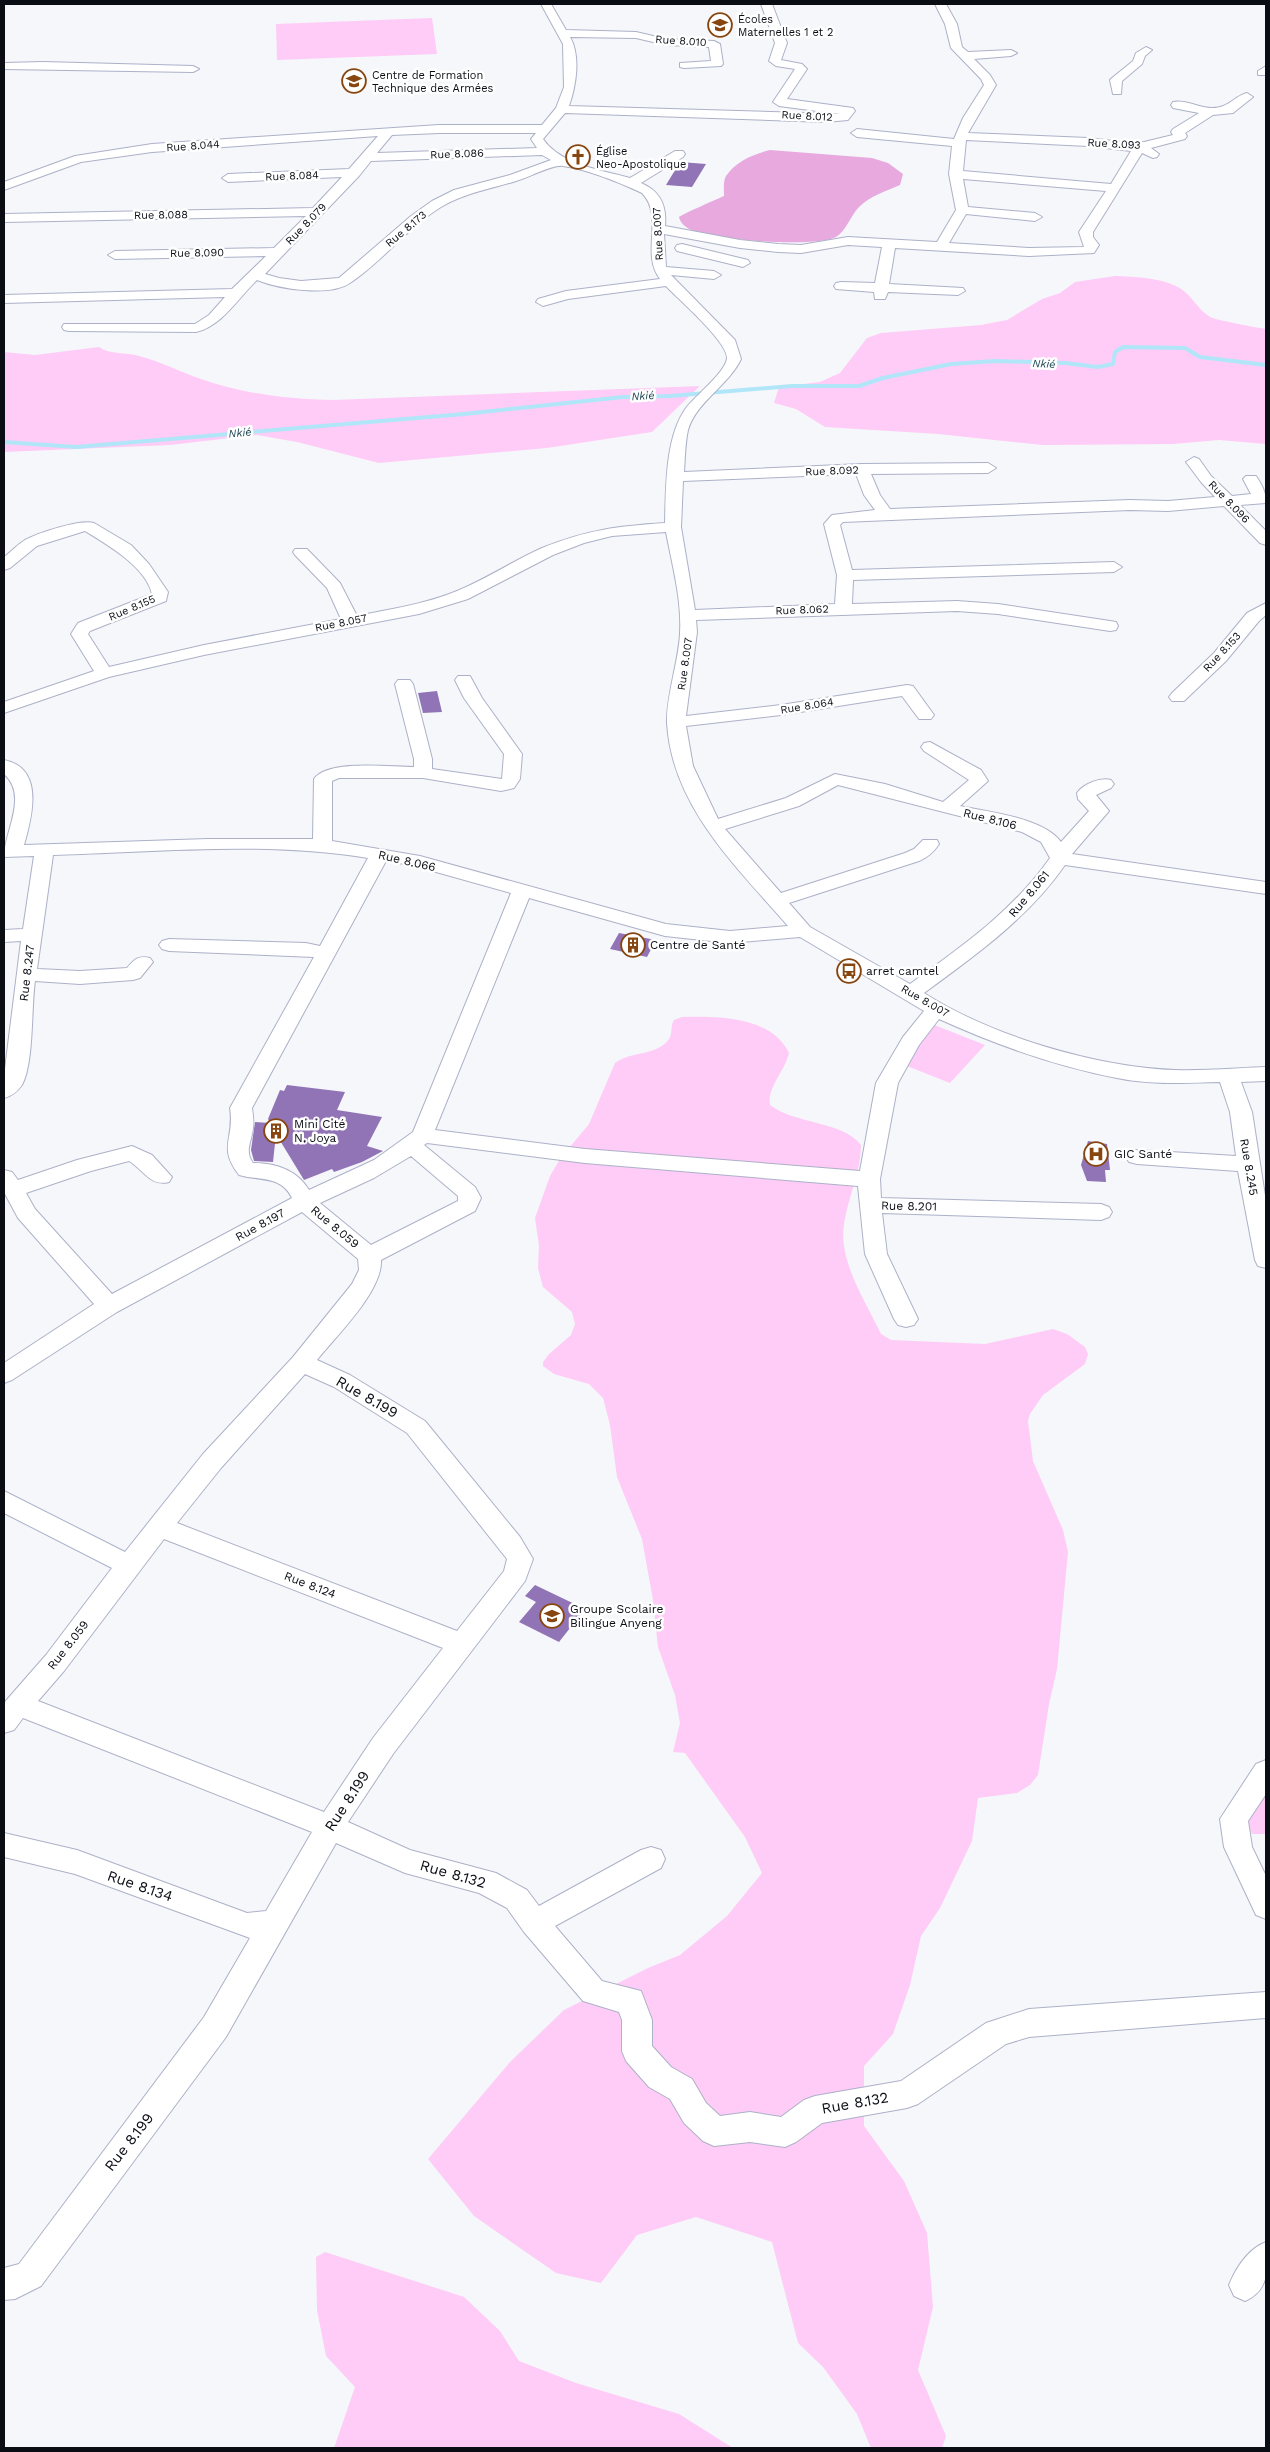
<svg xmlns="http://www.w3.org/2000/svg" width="1270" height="2452" font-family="'Work Sans',sans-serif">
<rect width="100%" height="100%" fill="#f5f7fb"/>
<path fill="#feccf6" d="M 432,18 L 437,54 L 277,60 L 276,24 Z
M 1115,276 C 1135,277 1156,277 1176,286 C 1190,292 1197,309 1210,317 C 1215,320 1259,328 1266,329 L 1266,444 L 1219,440 L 1173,444 L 1043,445 L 938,434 L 825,427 L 796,409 L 774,403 L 779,387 L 820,382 L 840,373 L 867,338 L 881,333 L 981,325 L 1007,320 L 1042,299 L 1060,293 L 1075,282 Z
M 99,347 C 110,355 126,352 139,356 C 160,361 180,372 201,379 C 244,394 287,399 333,400 L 700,386 L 652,432 L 547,448 L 379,463 L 297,442 L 257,435 L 170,445 L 4,452 L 4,352 L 35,355 Z
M 682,1017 C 718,1016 771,1016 789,1053 C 785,1071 767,1087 770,1105 C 794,1124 843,1121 861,1145 C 861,1172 848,1197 844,1224 C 838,1261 866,1302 881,1334 L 891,1340 L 985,1344 L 1053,1329 L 1067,1334 L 1085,1347 L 1088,1354 L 1085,1364 L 1043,1395 L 1030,1414 L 1028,1421 L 1033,1461 L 1063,1530 L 1068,1552 L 1057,1669 L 1049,1704 L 1038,1775 L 1030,1785 L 1017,1793 L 978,1798 L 972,1841 L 940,1908 L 921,1936 L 910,1985 L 893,2034 L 864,2066 L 864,2126 L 904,2181 L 927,2233 L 933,2307 L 918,2370 L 946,2436 L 942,2448 L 871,2448 L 857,2414 L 823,2367 L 798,2343 L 772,2242 L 696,2217 L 637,2235 L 601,2283 L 556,2273 L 474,2216 L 428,2159 L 510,2062 L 564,2010 L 648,1968 L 680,1955 L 727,1916 L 762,1873 L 745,1837 L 685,1753 L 673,1752 L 680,1723 L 675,1695 L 658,1647 L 653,1600 L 642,1539 L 617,1477 L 610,1425 L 603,1398 L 589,1384 L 554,1374 L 543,1366 L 543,1362 L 549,1354 L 571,1335 L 575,1324 L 572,1312 L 543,1287 L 538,1268 L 539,1246 L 535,1218 L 550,1176 L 560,1159 L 589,1124 L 615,1063 C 631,1051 657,1056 669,1039 C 673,1033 670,1026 674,1020 Z
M 932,1024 L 985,1045 L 950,1083 L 907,1066 Z
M 1266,1788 L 1266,1834 L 1252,1834 L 1242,1814 L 1259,1789 Z
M 325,2252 L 464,2297 L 500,2331 L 519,2361 L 576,2383 L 679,2414 L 733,2448 L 334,2448 L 355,2387 L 326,2356 L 317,2310 L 316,2257 Z"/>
<path fill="#e7a9de" d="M 770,150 L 872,158 L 888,163 L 903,174 L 900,185 C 886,191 870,196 859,207 C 851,215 846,231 836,237 C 815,248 711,240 689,229 C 684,226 680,222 679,217 C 683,214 715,200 724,196 C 724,190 723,181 726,176 C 736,161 754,154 770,150 Z"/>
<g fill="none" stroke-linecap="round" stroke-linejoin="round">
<path stroke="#b1e6f8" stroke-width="4" d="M 4,442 L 76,447 L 464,414 L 623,397 L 670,396 L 792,386 L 859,386 L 883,378 L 951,364 L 995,361 L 1065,363 L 1098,367 L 1113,364 L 1115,352 L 1123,347 L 1185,348 L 1200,357 L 1266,365"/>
</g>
<path fill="#9174b5" d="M 680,162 L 706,164 L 692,187 L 666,185 Z
M 437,691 L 442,712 L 423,713 L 418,693 Z
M 619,933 L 656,940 L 647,957 L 610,949 Z
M 287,1085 L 345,1092 L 337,1110 L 382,1117 L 367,1146 L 383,1151 L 362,1162 L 334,1172 L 332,1169 L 304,1180 L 276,1134 L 273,1162 L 254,1161 L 251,1150 L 255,1122 L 270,1123 L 268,1119 L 280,1090 L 284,1091 Z
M 1088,1141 L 1107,1144 L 1110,1170 L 1105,1170 L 1106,1182 L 1087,1181 L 1081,1165 Z
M 535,1585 L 585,1609 L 559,1642 L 519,1622 L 536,1602 L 525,1596 Z"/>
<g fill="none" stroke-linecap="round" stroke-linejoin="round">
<g stroke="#acb1c7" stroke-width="2">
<path id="minor" d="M 541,4 L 551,4 L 566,30 L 636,32 L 666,39 L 714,41 L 720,44 L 723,64 L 721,66 L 684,68 L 680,67 L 680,63 L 711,61 L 709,47 L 666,45 L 636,38 L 570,37 C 581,56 576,86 569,106 L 840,114 L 779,106 L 773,102 L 795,69 L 776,66 L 769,61 L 775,43 L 761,4 L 772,4 L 787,43 L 781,60 L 802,64 L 807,69 L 787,99 L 853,108 L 855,111 L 848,120 L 826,122 L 565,113 L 543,139 C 561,165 602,170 630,178 L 675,151 L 683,151 L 685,154 L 683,157 L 641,183 C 660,191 667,205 665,226 L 740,240 L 778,244 L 801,245 L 848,237 L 937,242 L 956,210 L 949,174 L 952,146 L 857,137 L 851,133 L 857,129 L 954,139 L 963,118 L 984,85 L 981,79 L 951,48 L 945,24 L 935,4 L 946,4 L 957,24 L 962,47 L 968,52 L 1011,50 L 1017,53 L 1011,56 L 974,59 L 990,75 L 996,85 L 968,133 L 1088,138 L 1130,143 L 1144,142 L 1173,135 L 1171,132 L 1173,129 L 1199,113 L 1173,108 L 1171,105 L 1173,102 C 1185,99 1199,108 1212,108 C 1229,108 1233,97 1247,93 L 1253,97 L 1233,113 L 1213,115 L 1185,133 L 1187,136 L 1185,139 L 1151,148 L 1159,154 L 1157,157 L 1153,158 L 1142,153 L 1093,232 L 1093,237 L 1099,245 L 1094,253 L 1029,256 L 895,248 L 889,284 L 963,288 L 965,291 L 958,295 L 888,292 L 885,299 L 875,299 L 874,292 L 836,289 L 834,286 L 836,283 L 841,282 L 875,283 L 882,247 L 848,245 L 801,253 L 778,252 L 740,248 L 664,234 L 666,267 L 714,271 L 721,275 L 714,279 L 671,275 L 735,340 L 741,359 C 729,385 696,402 688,430 C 685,443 685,459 684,472 L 862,464 L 988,463 L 996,468 L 988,473 L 871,474 L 880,495 L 890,509 L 1130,500 L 1168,501 L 1215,497 L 1201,482 L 1186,462 L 1194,457 L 1199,459 L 1211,476 L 1232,496 L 1251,494 L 1243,479 L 1246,476 L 1256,476 C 1262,485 1266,492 1266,503 L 1240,505 L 1266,531 L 1266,545 L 1260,543 L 1224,506 L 1168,511 L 1130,510 L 843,522 L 840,525 L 852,570 L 1114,562 L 1122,567 L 1114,572 L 853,580 L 852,604 L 957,601 L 998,604 L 1110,621 L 1116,622 L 1118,626 L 1116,630 L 1110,631 L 998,614 L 957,611 L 696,620 L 697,632 L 686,716 L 781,705 L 907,685 L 913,686 L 934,715 L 931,719 L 919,719 L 902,696 L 781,715 L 686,726 L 693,766 L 718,819 L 786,798 L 835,774 L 885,784 L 943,802 L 969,780 L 924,751 L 921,747 L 924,743 L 930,742 L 981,770 L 988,781 L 960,806 C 989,812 1044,818 1061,842 L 1089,811 L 1078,799 L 1077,793 C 1083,784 1101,777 1111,780 L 1114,784 L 1111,788 L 1096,795 L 1109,811 L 1072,854 L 1266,882 L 1266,894 L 1065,865 C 1028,918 976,955 924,993 C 991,1036 1096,1067 1175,1070 C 1206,1071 1236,1068 1266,1067 L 1266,1081 L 1241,1082 L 1252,1112 L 1266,1202 L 1266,1268 L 1258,1266 L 1255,1260 L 1238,1171 L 1137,1164 L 1129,1162 L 1126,1157 L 1129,1152 L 1137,1150 L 1236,1156 L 1230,1112 L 1220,1082 C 1186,1083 1150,1085 1117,1078 C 1056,1066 996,1045 939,1019 L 919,1045 L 898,1083 L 880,1179 L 881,1198 L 1101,1204 L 1109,1207 L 1112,1212 L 1109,1217 L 1101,1220 L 882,1213 L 887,1254 L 918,1319 L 914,1325 L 906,1327 L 898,1325 L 894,1319 L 865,1254 L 858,1186 L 585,1163 L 427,1143 L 424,1145 L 475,1187 L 481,1198 L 475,1211 L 381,1260 C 383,1291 336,1336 317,1360 L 350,1375 L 425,1421 L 520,1537 L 533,1559 L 525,1581 L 393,1754 L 348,1822 L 410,1850 L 496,1873 L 527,1890 L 539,1906 L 641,1850 L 651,1847 L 661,1850 L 665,1859 L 661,1868 L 555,1926 L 602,1981 L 641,1991 L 652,2020 L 652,2046 L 671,2067 L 692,2079 L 706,2103 L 720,2116 L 750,2112 L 781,2117 L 804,2100 L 815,2096 L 901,2081 L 986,2023 L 1029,2009 L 1266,1992 L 1266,2018 L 1029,2037 L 1006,2044 L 918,2104 L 907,2108 L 822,2123 L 796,2142 L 785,2147 L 750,2142 L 714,2146 L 703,2141 L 684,2123 L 670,2099 L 649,2087 L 626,2061 L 622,2051 L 622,2020 L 619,2012 L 583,2001 L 524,1932 L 507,1908 L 479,1893 L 405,1873 L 336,1843 L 226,2037 L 41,2286 L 15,2299 L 4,2300 L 4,2268 L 19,2264 L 204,2017 L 250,1938 L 75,1874 L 4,1857 L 4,1833 L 77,1850 L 247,1913 L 266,1911 L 312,1832 L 23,1718 L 14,1730 L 4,1733 L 4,1703 L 46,1655 L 112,1568 L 4,1513 L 4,1491 L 125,1552 L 203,1454 L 293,1357 L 352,1284 L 359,1270 L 358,1259 L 302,1212 L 117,1312 L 12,1380 L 4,1383 L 4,1363 L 94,1304 L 18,1218 L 4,1192 L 4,1170 L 12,1172 L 18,1180 L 77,1160 L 132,1146 L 152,1155 L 172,1177 L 169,1182 C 150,1187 143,1169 129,1161 L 91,1171 L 26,1193 L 35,1209 L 112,1294 L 292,1198 C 281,1175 259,1181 239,1175 C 217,1146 235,1140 230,1108 L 314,957 L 169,951 L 162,949 L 159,945 L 162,941 L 169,939 L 306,943 L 320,946 L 368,858 C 265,841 157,852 53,855 L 37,969 L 80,971 L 127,968 C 134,960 138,955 150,958 L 153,962 L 140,978 L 133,980 L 80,984 L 35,981 C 31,1008 34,1063 22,1085 C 17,1092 12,1096 4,1098 L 4,1077 L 21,941 L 4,942 L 4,930 L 23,929 L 34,856 L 4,857 C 4,832 29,796 4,774 L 4,760 C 45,768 32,817 24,845 L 208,839 L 313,839 L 314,779 C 328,759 390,767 414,767 L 414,759 L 395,684 L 398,680 L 410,680 L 413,684 L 432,759 L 432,769 L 502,779 L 504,754 L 464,698 L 455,680 L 458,676 L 470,676 L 482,698 L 522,754 L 520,779 L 514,788 L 501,791 L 423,778 L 339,778 L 332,781 L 332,841 L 420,856 L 666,924 L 730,931 L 788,926 C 737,867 672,807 667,723 C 666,697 679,660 680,633 C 682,600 672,564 666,532 L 612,536 L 584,543 L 553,555 L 468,599 L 419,614 L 204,655 L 109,677 L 4,713 L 4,702 L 94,671 L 71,634 L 78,623 L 152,594 C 146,567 108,545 85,531 L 37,546 L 10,568 L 4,570 L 4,557 C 11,552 18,544 25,540 C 38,533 80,519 94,523 L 131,545 L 149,564 L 168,592 L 166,601 L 90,631 L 88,634 L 109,667 L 204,645 L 341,619 L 327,588 L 295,555 L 293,552 L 295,549 L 307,549 L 340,583 L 357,616 C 390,609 426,604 457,591 C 486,579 513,561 542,548 C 586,530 618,526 665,523 C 666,488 665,437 686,408 C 695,396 726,372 727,358 C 727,341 679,300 666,286 L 568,299 L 543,306 L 536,302 L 538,299 L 566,291 L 660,279 C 640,253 665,217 642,193 C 621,183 586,169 563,166 C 553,164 528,178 516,181 C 491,189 464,193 441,207 C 407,228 383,261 350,283 C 330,297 279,289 257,280 C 238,298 222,326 196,332 L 69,331 L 64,330 L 62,327 L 64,324 L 195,324 L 209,315 L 225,297 L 4,303 L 4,295 L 232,289 L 266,256 L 115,259 L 108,255 L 115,251 L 274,248 L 306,216 L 4,222 L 4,214 L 313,208 L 342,177 L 228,182 L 222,178 L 228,174 L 349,169 L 378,136 L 152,152 L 81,162 L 4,190 L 4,182 L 75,156 L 152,144 L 439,125 L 542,125 L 556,108 L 564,87 L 563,44 ZM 439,133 L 536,133 L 531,139 L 537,148 L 377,153 L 392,135 ZM 966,140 L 1088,146 L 1131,151 L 1111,184 L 963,171 ZM 542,155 L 551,160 L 510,175 L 454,190 L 432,201 L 411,216 L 339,278 L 301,281 L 279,278 L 265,274 L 359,176 L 371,161 ZM 963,179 L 1106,191 L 1079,232 L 1084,247 L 1029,248 L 949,243 L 966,214 L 1035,221 L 1042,217 L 1035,213 L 968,207 ZM 856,474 L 864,495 L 875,510 L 832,515 L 824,524 L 837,575 L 835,604 L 695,610 L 681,527 L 683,481 ZM 838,785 L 1022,832 L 1041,842 L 1050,858 C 1013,911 961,947 910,984 L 810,927 L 789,903 L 919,861 C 928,857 934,852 939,844 L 937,840 L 923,840 L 914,849 L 905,853 L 781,893 L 725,829 L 799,806 ZM 386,861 L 411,865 L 511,893 L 413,1132 L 374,1160 L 309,1190 C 297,1170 276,1163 253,1163 C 244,1151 252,1141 253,1128 C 254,1121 253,1115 252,1108 ZM 529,898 L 665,936 L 730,943 L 800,937 L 924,1011 L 903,1037 L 876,1083 L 860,1171 L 585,1149 L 435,1130 ZM 411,1156 L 458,1196 L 458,1201 L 371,1245 L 320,1203 L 374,1178 ZM 305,1374 L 334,1387 L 407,1433 L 507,1559 L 504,1571 L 457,1631 L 177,1523 L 221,1468 ZM 164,1539 L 443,1648 L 373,1738 L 324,1812 L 38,1701 L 64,1671 Z
M 1146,47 L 1152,50 L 1145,56 L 1142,64 L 1122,81 L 1121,94 L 1113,94 L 1110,80 L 1112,78 L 1133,61 L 1136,53 Z
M 43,62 L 193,66 L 199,69 L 193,72 L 4,69 L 4,63 Z
M 1266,66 L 1266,75 L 1258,75 L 1258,71 Z
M 682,244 L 748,260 L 750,263 L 743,267 L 677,251 L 675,248 L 677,245 Z
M 1266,603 L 1266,615 L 1259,621 L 1226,661 L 1184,701 L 1172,701 L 1169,697 L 1172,693 L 1214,653 L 1247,613 Z
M 1266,1760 L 1266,1794 L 1248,1821 L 1252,1847 L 1266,1876 L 1266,1919 L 1256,1915 L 1224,1847 L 1220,1819 L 1256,1764 Z
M 1266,2242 C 1268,2268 1270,2290 1245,2301 L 1234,2296 L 1229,2285 C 1236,2268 1248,2249 1266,2242 Z"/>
</g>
<use href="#minor" fill="#fff" fill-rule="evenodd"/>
</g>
<defs>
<g id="school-ring" transform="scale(1.25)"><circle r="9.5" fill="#fff" stroke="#87460f" stroke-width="1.5"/><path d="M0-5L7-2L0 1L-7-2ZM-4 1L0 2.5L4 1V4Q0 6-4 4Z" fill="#87460f"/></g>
<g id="church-ring" transform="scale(1.25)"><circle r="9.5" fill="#fff" stroke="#87460f" stroke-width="1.5"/><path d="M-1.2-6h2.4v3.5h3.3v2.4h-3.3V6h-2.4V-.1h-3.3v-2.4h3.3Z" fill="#87460f"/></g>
<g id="building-ring" transform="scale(1.25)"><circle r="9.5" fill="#fff" stroke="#87460f" stroke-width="1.5"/><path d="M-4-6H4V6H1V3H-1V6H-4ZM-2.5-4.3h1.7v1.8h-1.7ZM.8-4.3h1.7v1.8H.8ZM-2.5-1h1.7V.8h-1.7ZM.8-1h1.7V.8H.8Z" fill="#87460f"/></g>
<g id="bus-ring" transform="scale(1.25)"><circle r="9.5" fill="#fff" stroke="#87460f" stroke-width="1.5"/><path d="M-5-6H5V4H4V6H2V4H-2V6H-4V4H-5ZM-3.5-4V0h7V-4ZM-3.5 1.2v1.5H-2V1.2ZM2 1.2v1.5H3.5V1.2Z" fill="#87460f"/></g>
<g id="hospital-ring" transform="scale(1.25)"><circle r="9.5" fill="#fff" stroke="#87460f" stroke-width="1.5"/><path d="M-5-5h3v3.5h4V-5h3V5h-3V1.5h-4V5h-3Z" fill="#87460f"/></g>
</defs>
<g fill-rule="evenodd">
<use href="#school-ring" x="720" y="25"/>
<use href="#school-ring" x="354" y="81"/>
<use href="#church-ring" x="578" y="157"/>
<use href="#building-ring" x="633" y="945"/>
<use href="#bus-ring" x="849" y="971"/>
<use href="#building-ring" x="276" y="1131"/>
<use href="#hospital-ring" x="1096" y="1154"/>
<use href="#school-ring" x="552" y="1616"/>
</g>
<g text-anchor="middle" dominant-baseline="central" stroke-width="5" stroke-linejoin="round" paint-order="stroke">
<g font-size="11" fill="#0b0d15" stroke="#fff" text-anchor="start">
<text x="738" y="19">Écoles<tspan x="738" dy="13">Maternelles 1 et 2</tspan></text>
<text x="372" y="75">Centre de Formation<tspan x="372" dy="13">Technique des Armées</tspan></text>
<text x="596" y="151">Église<tspan x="596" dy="13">Neo-Apostolique</tspan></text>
</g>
<g font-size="11" fill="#0b0d15" stroke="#fff">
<text transform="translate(681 41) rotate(4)">Rue 8.010</text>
<text transform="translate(807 116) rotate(3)">Rue 8.012</text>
<text transform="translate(1114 144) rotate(3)">Rue 8.093</text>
<text transform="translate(193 146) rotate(-4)">Rue 8.044</text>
<text transform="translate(457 154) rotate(-2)">Rue 8.086</text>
<text transform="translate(292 176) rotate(-2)">Rue 8.084</text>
<text transform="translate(161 215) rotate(-1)">Rue 8.088</text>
<text transform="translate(306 224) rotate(-46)">Rue 8.079</text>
<text transform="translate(406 229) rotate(-40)">Rue 8.173</text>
<text transform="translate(658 234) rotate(-93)">Rue 8.007</text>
<text transform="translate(197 253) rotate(-1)">Rue 8.090</text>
<text transform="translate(832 471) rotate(-2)">Rue 8.092</text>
<text transform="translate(1229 502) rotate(46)">Rue 8.096</text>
<text transform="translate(132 608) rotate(-23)">Rue 8.155</text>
<text transform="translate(802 610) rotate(-2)">Rue 8.062</text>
<text transform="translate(341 623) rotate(-11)">Rue 8.057</text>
<text transform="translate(1222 652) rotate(-47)">Rue 8.153</text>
<text transform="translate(685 664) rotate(-82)">Rue 8.007</text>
<text transform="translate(807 706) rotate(-9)">Rue 8.064</text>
<text transform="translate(925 1001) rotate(30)">Rue 8.007</text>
</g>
<g font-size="11" font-style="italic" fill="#123e4b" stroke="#fff">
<text transform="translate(1044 364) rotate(3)">Nkié</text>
<text transform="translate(643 396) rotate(-4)">Nkié</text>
<text transform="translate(240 433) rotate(-5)">Nkié</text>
</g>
<g font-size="12" fill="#0b0d15" stroke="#fff">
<text transform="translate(990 819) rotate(14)">Rue 8.106</text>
<text transform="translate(407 861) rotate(13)">Rue 8.066</text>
<text transform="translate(1029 894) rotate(-50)">Rue 8.061</text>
<text transform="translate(27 973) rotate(-83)">Rue 8.247</text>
<text transform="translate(1249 1167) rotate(80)">Rue 8.245</text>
<text transform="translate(909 1206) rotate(1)">Rue 8.201</text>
<text transform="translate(260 1225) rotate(-29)">Rue 8.197</text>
<text transform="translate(335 1227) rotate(40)">Rue 8.059</text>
<text transform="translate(310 1585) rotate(21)">Rue 8.124</text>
<text transform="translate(68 1645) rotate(-52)">Rue 8.059</text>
</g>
<g font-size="12" fill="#0b0d15" stroke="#fff" text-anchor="start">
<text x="650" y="945">Centre de Santé</text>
<text x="866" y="971">arret camtel</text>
<text x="294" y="1124">Mini Cité<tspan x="294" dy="14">N. Joya</tspan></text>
<text x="1114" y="1154">GIC Santé</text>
<text x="570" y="1609">Groupe Scolaire<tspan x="570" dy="14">Bilingue Anyeng</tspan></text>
</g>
<g font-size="15" fill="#0b0d15" stroke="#fff">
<text transform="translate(367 1397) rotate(30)">Rue 8.199</text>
<text transform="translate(347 1801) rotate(-57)">Rue 8.199</text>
<text transform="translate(453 1874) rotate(16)">Rue 8.132</text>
<text transform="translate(140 1886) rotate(19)">Rue 8.134</text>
<text transform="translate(855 2103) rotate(-10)">Rue 8.132</text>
<text transform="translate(129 2142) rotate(-52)">Rue 8.199</text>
</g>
</g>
<rect width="1270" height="2452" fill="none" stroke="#0b0d15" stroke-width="10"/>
</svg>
